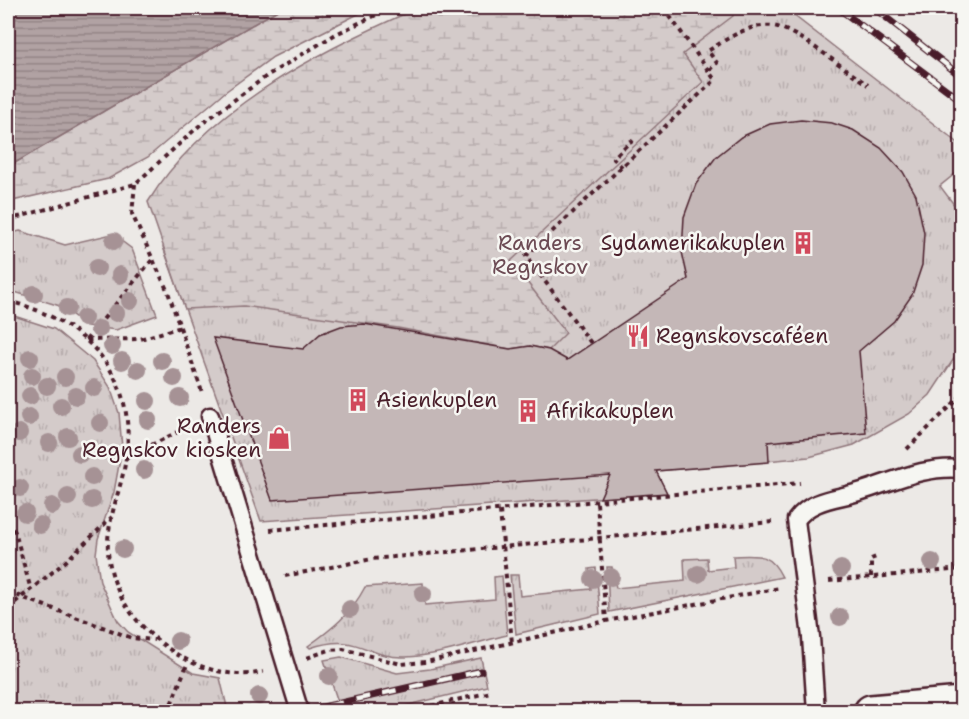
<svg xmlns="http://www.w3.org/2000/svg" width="969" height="719" font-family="'Shantell Sans',sans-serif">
<defs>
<pattern id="grass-tufts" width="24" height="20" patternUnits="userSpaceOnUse" patternTransform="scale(1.5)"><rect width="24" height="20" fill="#d4cbca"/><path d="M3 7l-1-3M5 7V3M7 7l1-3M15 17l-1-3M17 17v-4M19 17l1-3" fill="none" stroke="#b8aeae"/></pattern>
<pattern id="forest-crowns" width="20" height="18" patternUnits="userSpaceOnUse" patternTransform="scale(1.5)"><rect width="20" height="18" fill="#d4cbca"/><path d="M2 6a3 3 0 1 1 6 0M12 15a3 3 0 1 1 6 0" fill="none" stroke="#b8aeae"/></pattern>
<pattern id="wetland-marsh" width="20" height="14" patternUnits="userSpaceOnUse" patternTransform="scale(1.5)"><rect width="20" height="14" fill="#d4cbca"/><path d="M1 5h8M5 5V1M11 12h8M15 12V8" fill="none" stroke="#b8aeae"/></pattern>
<pattern id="water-rules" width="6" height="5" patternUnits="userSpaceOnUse" patternTransform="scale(1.5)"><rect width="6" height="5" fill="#b1a2a3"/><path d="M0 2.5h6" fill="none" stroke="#928385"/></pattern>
</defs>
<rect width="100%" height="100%" fill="#ece9e6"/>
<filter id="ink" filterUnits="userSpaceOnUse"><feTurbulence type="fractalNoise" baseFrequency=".0167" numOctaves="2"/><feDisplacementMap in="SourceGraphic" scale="12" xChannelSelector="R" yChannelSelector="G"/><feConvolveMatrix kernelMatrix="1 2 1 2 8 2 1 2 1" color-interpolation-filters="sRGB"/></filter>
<g filter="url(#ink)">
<path fill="url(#grass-tufts)" stroke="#8f757a" stroke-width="1.5" d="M 484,8 L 784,8 L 961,145 L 961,169 L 940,186 L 961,214 L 961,348 L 930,395 L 909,414 L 854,445 L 809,457 L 656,471 L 667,493 L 261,521 L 163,247 L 311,100 Z
M 20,231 L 65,245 L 112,234 L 132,249 L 157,315 L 116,330 L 87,326 L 60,306 L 8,290 L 8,234 Z
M 8,314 L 54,329 L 93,361 L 110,387 L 119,413 L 122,448 L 114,492 L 98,539 L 96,554 L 100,582 L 118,621 L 128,632 L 193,673 L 220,678 L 228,711 L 249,707 L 254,711 L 8,711 Z
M 733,556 C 758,555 770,552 782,577 L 609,612 L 607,567 L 612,567 L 616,588 L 685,581 L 684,559 L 707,558 L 708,570 L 734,567 Z
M 596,568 L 600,614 L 516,634 L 510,575 L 518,575 L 520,596 L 591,589 L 589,569 Z
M 502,576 L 507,635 C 474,643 439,656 406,657 C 366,659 360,631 310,648 L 308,646 C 332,629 351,614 365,587 L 423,583 L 425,605 L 495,599 L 494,577 Z
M 341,657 L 397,673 L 430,669 L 481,658 L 487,686 L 384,711 L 341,711 L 324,660 Z"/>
<path fill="url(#forest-crowns)" stroke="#8f757a" stroke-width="1.5" d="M 942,8 L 961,8 L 961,22 Z"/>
<path fill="url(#wetland-marsh)" stroke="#8f757a" stroke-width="1.5" d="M 281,8 L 370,8 L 273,57 L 225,92 L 148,157 L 108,179 L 8,202 L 8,167 Z
M 418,8 L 732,8 L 733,16 L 683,54 L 703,82 L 511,261 L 566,333 L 549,350 L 530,346 L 510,349 L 398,328 L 244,306 L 185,309 L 148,202 C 205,109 321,50 418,8 Z"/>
<path fill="url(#water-rules)" stroke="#886e73" stroke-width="1.5" d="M 8,8 L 281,8 L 8,167 Z"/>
<path fill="#c4b7b7" stroke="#4a1f2b" stroke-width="1.5" d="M 801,120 L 832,123 L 853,130 L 881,148 L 903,172 L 916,195 L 924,233 L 922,265 L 912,295 L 894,321 L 859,351 L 866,433 L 768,442 L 769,462 L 656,471 L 667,493 L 600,498 L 610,475 L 272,500 L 213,338 L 303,349 L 320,334 L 341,326 L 364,324 L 510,349 L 530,346 L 549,350 L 567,360 L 688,279 L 682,252 L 684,217 L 696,184 L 716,157 L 741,137 L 770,124 Z"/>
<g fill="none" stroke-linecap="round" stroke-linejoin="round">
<g stroke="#4a1f2b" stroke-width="21">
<path id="lane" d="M 210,416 L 300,712
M 816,712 L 811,637 L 796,520 C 812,498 838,499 862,491 C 894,481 927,465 962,469"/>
</g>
<g stroke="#4a1f2b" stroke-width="38">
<path id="secondary" d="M 871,712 L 962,704"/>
</g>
<path stroke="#4a1f2b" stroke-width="4" stroke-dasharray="4.5 4.5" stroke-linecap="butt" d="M 709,70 L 717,63 L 708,51 C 727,39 749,23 773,26 C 795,29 847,71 868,85
M 622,167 L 613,158 L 631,141 L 633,143
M 135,184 L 132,214 L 168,292 L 203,395
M 8,220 L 135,184 L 199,126 L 268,75 L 336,34 L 391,8
M 8,301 C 85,320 138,375 126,458 C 122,488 106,520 108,552 C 112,596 137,627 172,651 C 196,668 233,679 263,672
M 86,340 L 152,260
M 87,340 L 140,339 L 181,327
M 591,343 L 526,256 L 715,80 L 664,8
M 907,449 L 962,395
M 127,457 L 190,426
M 597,503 L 606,621
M 500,511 L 512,643
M 8,521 L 15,532 L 31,590
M 270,530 L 800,483
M 958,569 L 958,553 L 962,552
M 285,576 L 372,559 L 772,522
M 871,577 L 871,559 L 879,556
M 829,581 L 962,569
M 8,592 L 132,638 L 154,640
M 8,608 L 65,562 L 112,517
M 307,658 L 329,650 L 343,649 L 401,664 L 426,662 L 606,621 L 780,588
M 168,712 L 188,662
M 405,712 L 491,692"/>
<use href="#lane" stroke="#f6f6f2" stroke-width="16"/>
<use href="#secondary" stroke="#f6f6f2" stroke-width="33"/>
<g stroke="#4a1f2b" stroke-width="7">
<path id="rail" d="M 838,8 L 962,101
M 874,8 L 962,77
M 301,712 L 481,671"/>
</g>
<use href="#rail" stroke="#f6f6f2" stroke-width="4.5" stroke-dasharray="14" stroke-linecap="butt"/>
</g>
<g fill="#a69295">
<circle cx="114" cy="241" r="9"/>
<circle cx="97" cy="268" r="9"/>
<circle cx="120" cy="275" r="9"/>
<circle cx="34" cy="294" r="9"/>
<circle cx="130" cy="301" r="9"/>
<circle cx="67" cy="308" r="9"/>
<circle cx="116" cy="313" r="9"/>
<circle cx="84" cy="318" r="9"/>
<circle cx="99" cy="329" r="9"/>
<circle cx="112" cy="346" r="9"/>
<circle cx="30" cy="358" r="9"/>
<circle cx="122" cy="361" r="9"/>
<circle cx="162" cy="361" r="9"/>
<circle cx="138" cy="370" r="9"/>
<circle cx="32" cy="376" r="9"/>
<circle cx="65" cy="377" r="9"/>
<circle cx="174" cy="378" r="9"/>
<circle cx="47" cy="386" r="9"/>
<circle cx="94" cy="388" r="9"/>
<circle cx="30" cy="396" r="9"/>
<circle cx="76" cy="396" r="9"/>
<circle cx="180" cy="398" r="9"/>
<circle cx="147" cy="401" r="9"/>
<circle cx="61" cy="406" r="9"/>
<circle cx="29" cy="417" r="9"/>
<circle cx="148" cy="420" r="9"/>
<circle cx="100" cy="423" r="9"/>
<circle cx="19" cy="433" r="9"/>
<circle cx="68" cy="437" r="9"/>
<circle cx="49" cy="443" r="9"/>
<circle cx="80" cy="454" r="9"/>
<circle cx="144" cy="470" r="9"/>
<circle cx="92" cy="477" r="9"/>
<circle cx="20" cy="488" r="9"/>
<circle cx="68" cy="497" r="9"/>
<circle cx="92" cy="500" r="9"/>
<circle cx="52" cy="506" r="9"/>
<circle cx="25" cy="513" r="9"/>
<circle cx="40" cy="525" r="9"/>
<circle cx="123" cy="549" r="9"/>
<circle cx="932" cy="562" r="9"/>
<circle cx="841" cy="569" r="9"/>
<circle cx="698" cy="574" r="9"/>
<circle cx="611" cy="577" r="9"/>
<circle cx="593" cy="579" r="9"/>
<circle cx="423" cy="594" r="9"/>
<circle cx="350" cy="609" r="9"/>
<circle cx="840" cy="617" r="9"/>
<circle cx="178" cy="641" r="9"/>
<circle cx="329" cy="676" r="9"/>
<circle cx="259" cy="696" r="9"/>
</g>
</g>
<defs>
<g id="building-bare" transform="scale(1.8)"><path d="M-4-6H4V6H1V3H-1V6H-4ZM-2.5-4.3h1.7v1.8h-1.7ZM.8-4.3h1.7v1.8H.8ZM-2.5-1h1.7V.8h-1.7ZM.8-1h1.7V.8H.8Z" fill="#d1495b" stroke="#f6f6f2" stroke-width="2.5" paint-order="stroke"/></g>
<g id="restaurant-bare" transform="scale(1.8)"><path d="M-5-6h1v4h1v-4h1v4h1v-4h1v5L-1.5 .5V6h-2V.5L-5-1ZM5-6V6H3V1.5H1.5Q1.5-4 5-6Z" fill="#d1495b" stroke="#f6f6f2" stroke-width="2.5" paint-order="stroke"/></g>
<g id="shop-bare" transform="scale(1.8)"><path d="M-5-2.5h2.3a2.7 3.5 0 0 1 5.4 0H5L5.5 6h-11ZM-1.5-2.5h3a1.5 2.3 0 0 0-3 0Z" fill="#d1495b" stroke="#f6f6f2" stroke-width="2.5" paint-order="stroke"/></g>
</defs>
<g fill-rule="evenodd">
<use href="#building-bare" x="803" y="243"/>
<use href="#restaurant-bare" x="638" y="336"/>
<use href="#building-bare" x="358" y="400"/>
<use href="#building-bare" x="528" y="411"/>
<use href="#shop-bare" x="279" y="438"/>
</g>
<g text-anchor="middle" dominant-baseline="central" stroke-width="5" stroke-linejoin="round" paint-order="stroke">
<g font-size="21" fill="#6c4a53" stroke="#f6f6f2">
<text x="540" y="243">Randers<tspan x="540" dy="24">Regnskov</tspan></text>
</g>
<g font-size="21" fill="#4a1f2b" stroke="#f6f6f2" text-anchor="start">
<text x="785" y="243" text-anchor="end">Sydamerikakuplen</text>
<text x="656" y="336">Regnskovscaféen</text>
<text x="376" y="400">Asienkuplen</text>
<text x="546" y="411">Afrikakuplen</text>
<text x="261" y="426" text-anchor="end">Randers<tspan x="261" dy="24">Regnskov kiosken</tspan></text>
</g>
</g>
<rect width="969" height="719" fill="none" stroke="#f6f6f2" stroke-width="30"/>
<rect x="15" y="15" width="939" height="689" fill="none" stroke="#4a1f2b" stroke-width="2" filter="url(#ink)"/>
</svg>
